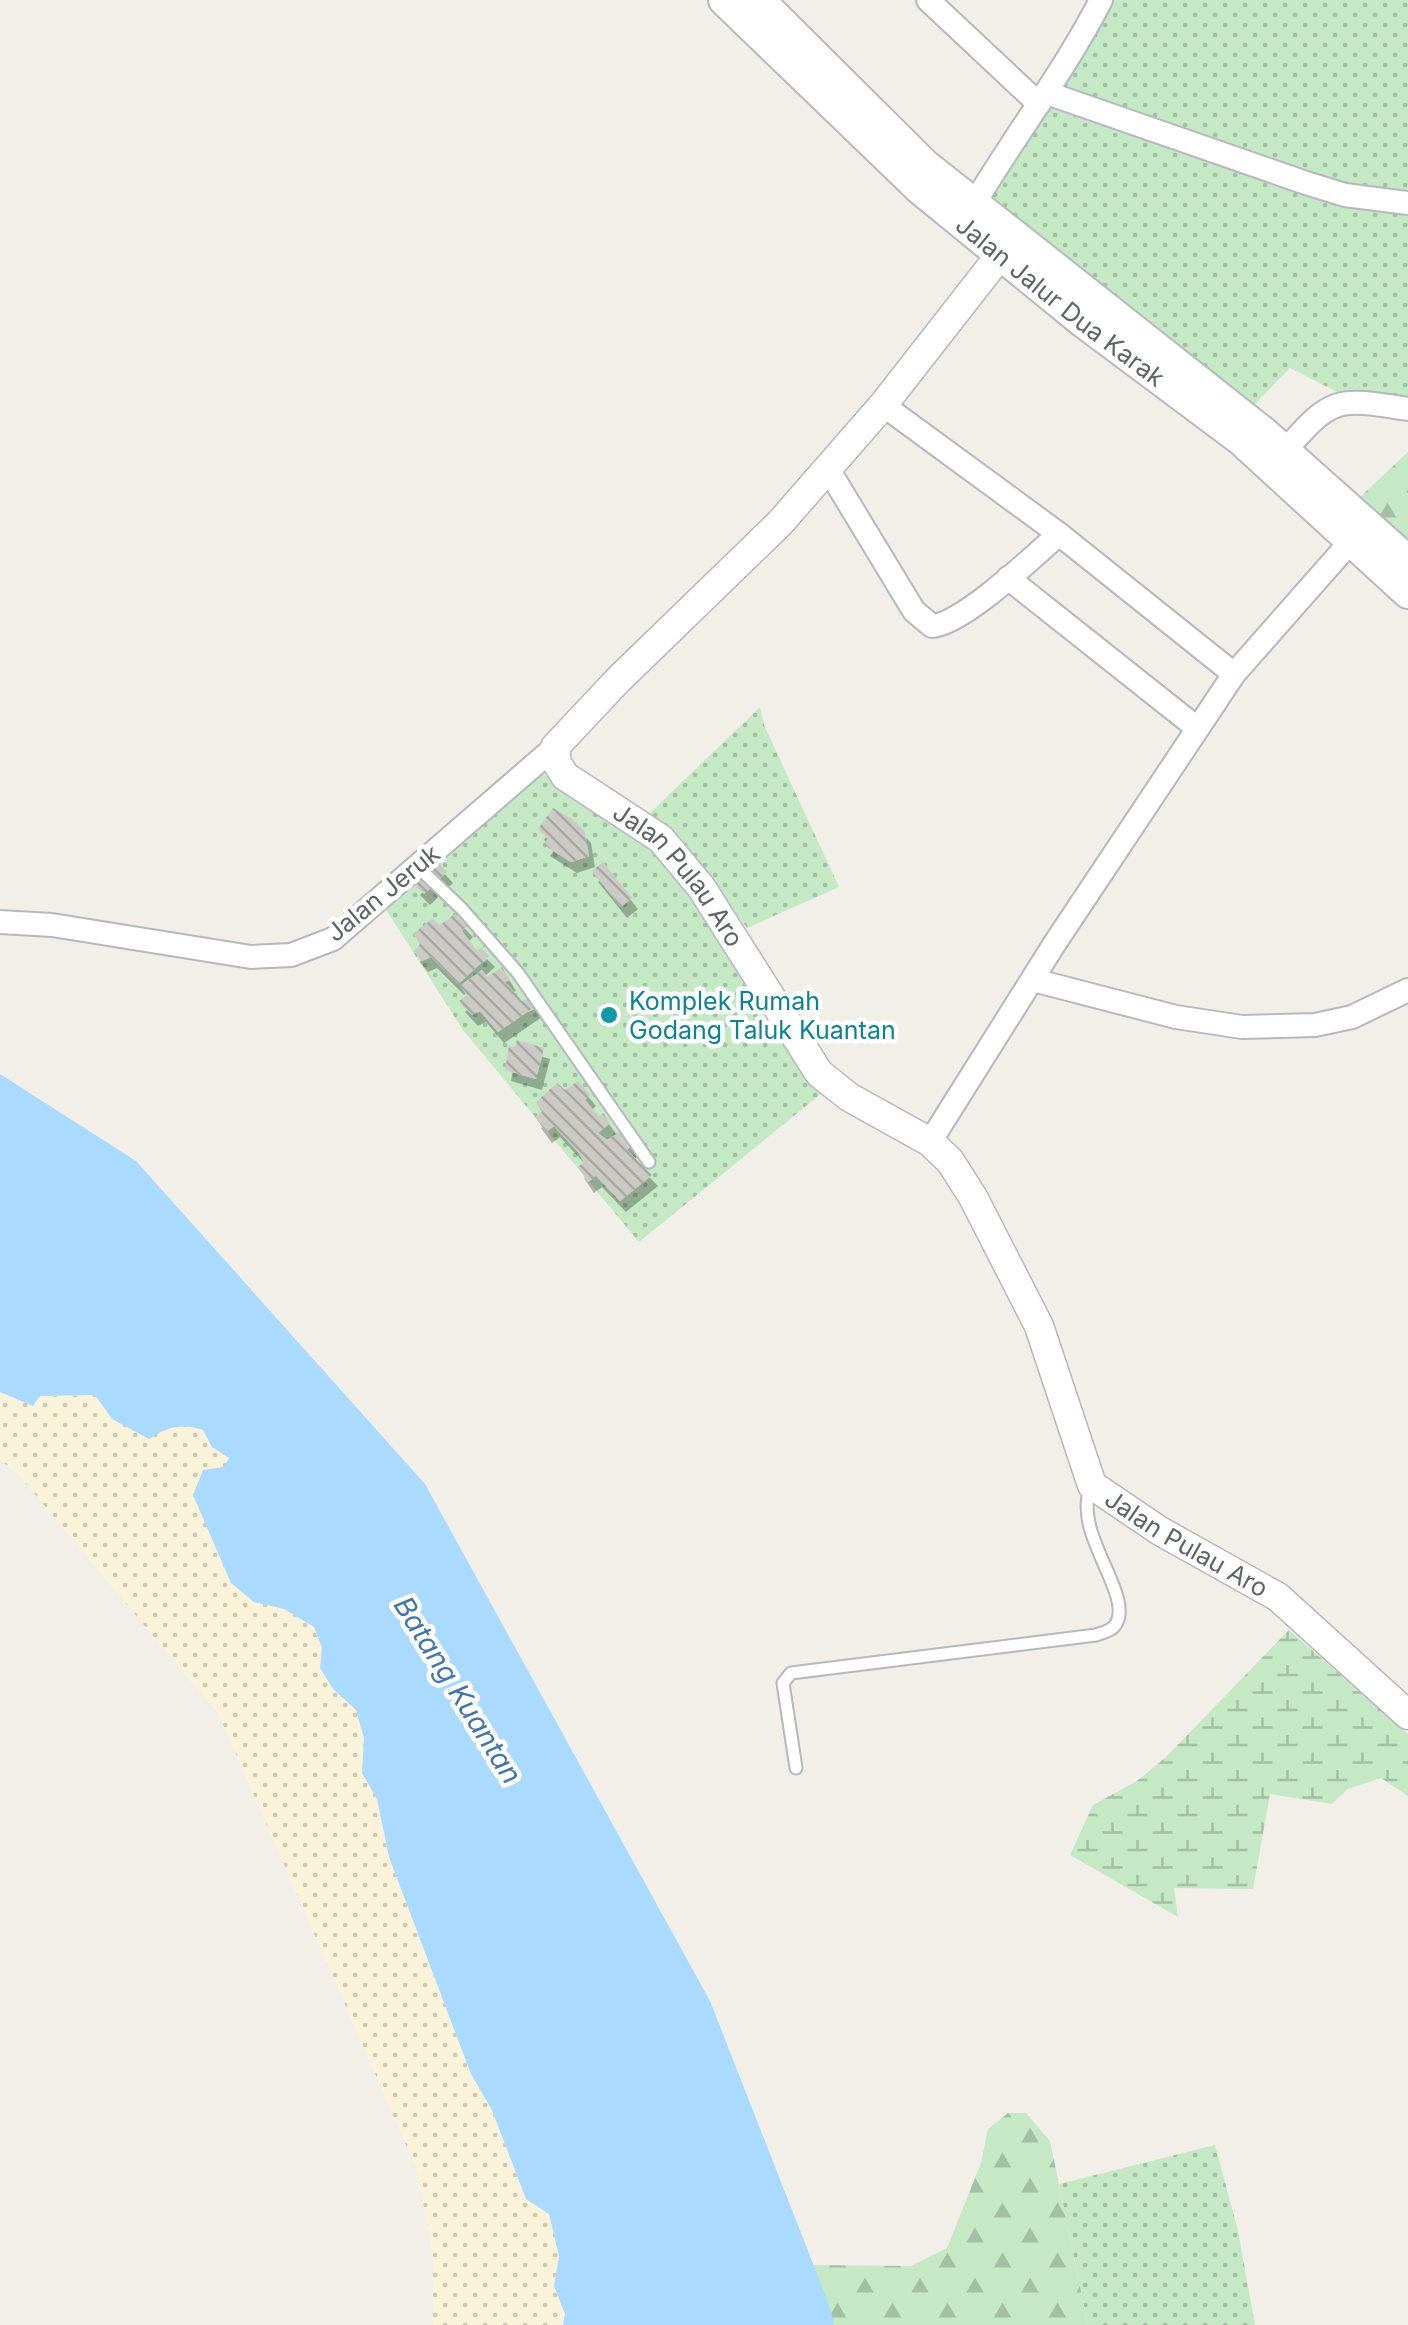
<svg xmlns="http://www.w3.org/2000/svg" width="1408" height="2325" font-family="Inter,sans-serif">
<defs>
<pattern id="green-dots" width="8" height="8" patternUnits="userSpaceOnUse" patternTransform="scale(2.5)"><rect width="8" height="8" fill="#c5e8c5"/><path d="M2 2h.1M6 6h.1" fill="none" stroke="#a3c0a4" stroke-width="1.8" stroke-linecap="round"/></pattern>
<pattern id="forest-firs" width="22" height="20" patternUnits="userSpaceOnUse" patternTransform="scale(2.5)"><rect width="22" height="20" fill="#c5e8c5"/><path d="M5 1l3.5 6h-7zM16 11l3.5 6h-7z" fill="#a3c0a4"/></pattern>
<pattern id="wetland-marsh" width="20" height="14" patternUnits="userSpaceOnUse" patternTransform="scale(2.5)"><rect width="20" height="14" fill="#c5e8c5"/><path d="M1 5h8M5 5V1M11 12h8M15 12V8" fill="none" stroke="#a3c0a4"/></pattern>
<pattern id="sand-dots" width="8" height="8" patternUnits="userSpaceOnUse" patternTransform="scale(2.5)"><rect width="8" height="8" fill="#fbf3d9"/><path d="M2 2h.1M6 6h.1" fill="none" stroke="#cec8b4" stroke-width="1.8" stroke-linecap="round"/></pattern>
<pattern id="building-back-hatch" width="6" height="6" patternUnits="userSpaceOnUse" patternTransform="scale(2.5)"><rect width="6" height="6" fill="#cccac5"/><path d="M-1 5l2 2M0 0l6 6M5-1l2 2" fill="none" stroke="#a9a8a4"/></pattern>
<filter id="shadow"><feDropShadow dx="6" dy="11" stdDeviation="0" flood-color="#0004"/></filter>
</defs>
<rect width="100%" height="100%" fill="#f1efe8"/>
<path fill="url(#green-dots)" d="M 1091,0 L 1408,0 L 1408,402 L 1345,396 L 1290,368 L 1252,407 L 974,193 Z
M 760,707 L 764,725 L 839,887 L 747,928 L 680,837 L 650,813 Z
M 536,772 L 558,778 L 654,847 L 716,930 L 753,1001 L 822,1093 L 639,1242 L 463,1030 L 385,908 Z
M 1215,2145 L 1238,2231 L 1255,2325 L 1088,2325 L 1059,2184 Z"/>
<path fill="url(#forest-firs)" d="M 1408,452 L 1408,546 L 1359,498 Z
M 1008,2113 L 1026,2113 L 1050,2141 L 1088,2325 L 834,2325 L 813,2265 L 911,2266 L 947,2248 L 981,2163 L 988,2129 Z"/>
<path fill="url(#wetland-marsh)" d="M 1289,1630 L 1408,1734 L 1408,1796 L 1381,1778 L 1348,1789 L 1332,1804 L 1270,1794 L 1253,1889 L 1174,1888 L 1178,1917 L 1070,1855 L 1093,1805 L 1137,1781 L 1165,1758 Z"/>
<path fill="url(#sand-dots)" d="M 0,1392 L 33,1405 L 39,1396 L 95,1395 L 112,1419 L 167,1427 L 189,1425 L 203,1430 L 212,1447 L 230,1458 L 224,1467 L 254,1602 L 284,1609 L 314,1627 L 333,1689 L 356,1710 L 364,1738 L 362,1773 L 377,1799 L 389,1857 L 471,2074 L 492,2110 L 526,2199 L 549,2213 L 559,2256 L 554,2286 L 565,2314 L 563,2325 L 433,2325 L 433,2255 L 417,2170 L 219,1715 L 18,1474 L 0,1460 Z"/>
<path fill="#aadaff" d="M 0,1074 L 136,1161 L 425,1484 L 710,2001 L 830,2307 L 834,2325 L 563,2325 L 565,2314 L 554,2286 L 559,2256 L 549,2214 L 526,2199 L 492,2110 L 471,2074 L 389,1857 L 377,1799 L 362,1773 L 364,1738 L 356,1710 L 333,1689 L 320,1668 L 322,1648 L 314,1627 L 284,1609 L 254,1602 L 231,1583 L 193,1495 L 203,1470 L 224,1467 L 229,1458 L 212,1447 L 203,1430 C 181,1423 167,1427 149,1439 L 112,1419 L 95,1395 L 40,1396 L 33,1406 L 0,1392 Z"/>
<path fill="url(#building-back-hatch)" filter="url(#shadow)" d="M 553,808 L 574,820 L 585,832 L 589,856 L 571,862 L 544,845 L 548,839 L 538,829 Z
M 437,861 L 447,872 L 424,894 L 414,884 Z
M 603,862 L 632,898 L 621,907 L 592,871 Z
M 455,914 L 467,926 L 462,931 L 477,951 L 481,948 L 489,956 L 458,984 L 431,957 L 422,961 L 414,951 L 421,945 L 413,934 L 432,919 L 440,925 Z
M 502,967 L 510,980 L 505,982 L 522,1001 L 529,998 L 536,1006 L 498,1032 L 480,1011 L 472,1015 L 459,1001 L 467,995 L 460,986 L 482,970 L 487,977 Z
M 517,1040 L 544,1048 L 536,1079 L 505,1070 L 509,1046 L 515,1047 Z
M 578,1081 L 590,1095 L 585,1100 L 599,1117 L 603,1113 L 610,1123 L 598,1133 L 607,1140 L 620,1132 L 632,1145 L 627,1150 L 652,1175 L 620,1201 L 596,1176 L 588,1182 L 578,1167 L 584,1162 L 578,1152 L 554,1126 L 546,1132 L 535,1117 L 542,1112 L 536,1102 L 557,1083 L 565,1090 Z"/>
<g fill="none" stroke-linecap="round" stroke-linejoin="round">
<g stroke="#b5b8bc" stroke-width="15">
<path id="service" d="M 417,866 L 462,909 L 518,973 L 649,1162
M 796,1768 L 783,1683 L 791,1673 L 1096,1635 C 1104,1632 1112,1631 1116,1624 C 1134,1594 1071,1532 1091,1487"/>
</g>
<g stroke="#b5b8bc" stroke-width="26">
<path id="minor" d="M 928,0 L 1039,104
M 1047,93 L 1306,183 L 1345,195 L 1408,203
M 974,204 C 1015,135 1064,72 1101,0
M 883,405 L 1059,534 L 1234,674
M 1285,451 C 1332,396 1337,398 1408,409
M 828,469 L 914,611 L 932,626 C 963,624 1034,556 1059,534
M 1008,578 L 1197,728
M 0,922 L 52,925 L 251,957 L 291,955 L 333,939 L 555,747
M 1033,980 L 1176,1017 L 1242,1027 L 1315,1025 L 1352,1017 L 1408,990
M 930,1142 L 1055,943 L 1234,674 L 1352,540"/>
</g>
<g stroke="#b5b8bc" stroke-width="31">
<g id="tertiary">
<path id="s1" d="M 1001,254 L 883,405 L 780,523 L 618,680 L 555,747 L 557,763 L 565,776 L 661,839 L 701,887 L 819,1073 L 849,1097 L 930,1142 L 950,1161 L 973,1197 L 1039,1326 L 1092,1485 L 1160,1531 L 1278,1597 L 1408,1715"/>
</g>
</g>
<g stroke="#b6babf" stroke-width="34">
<g id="secondary">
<path id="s2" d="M 724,0 L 920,189 L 1083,322 L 1241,440 L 1408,593"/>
<path d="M 759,0 L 924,164 L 1263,432 L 1408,561"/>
</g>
</g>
<use href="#service" stroke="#fff" stroke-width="11"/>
<use href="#minor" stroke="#fff" stroke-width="22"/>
<use href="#tertiary" stroke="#fff" stroke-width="28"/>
<use href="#secondary" stroke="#fff" stroke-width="30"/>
</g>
<circle fill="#0f9aa8" stroke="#fff" stroke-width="4" cx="609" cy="1015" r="10"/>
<g text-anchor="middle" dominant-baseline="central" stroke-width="9" stroke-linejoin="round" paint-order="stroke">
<g font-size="25" fill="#5f6368" stroke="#fff">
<text stroke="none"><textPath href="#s2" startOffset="452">Jalan Jalur Dua Karak</textPath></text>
<text stroke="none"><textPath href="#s1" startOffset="850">Jalan Pulau Aro</textPath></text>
<text transform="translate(383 893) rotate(-39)">Jalan Jeruk</text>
<text stroke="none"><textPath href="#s1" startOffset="1720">Jalan Pulau Aro</textPath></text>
</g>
<g font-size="25" fill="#0d838f" stroke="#fff" text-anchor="start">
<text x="629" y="1001">Komplek Rumah<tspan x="629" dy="29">Godang Taluk Kuantan</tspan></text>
</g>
<g font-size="28" font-style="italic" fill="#4174aa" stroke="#fff">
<text transform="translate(458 1690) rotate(58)">Batang Kuantan</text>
</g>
</g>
</svg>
